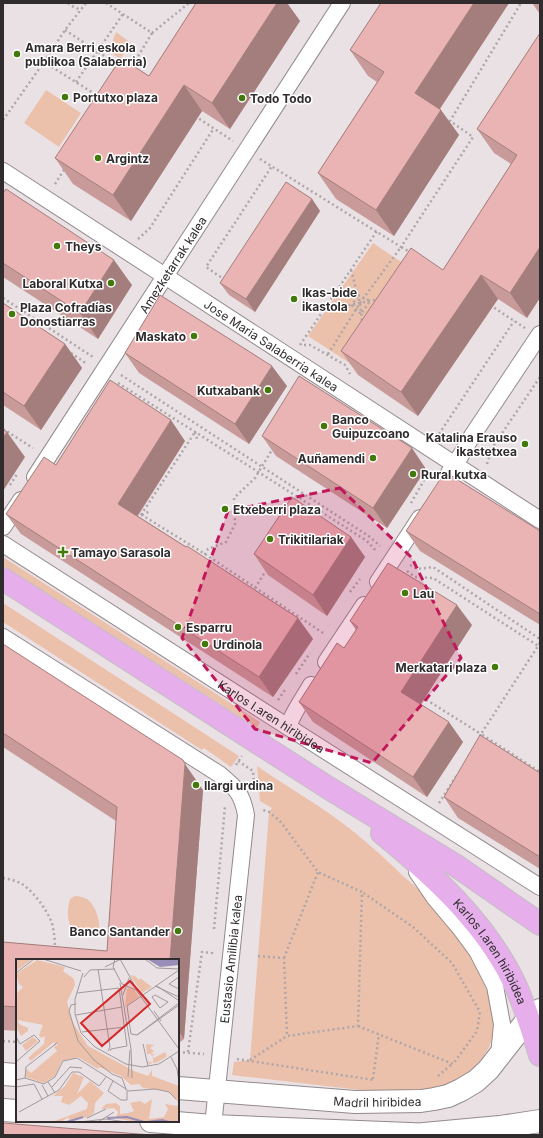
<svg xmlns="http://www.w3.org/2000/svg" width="543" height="1138" font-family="Inter,sans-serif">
<rect width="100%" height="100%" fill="#eae1e4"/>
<path fill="#ecc1ab" d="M 116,32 L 131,43 L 120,59 L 109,51 Z
M 46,90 L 81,113 L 59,147 L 24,123 Z
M 373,243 L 413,270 L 351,364 L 308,336 Z
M 3,557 L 260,722 L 257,728 L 3,566 Z
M 3,603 L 239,756 L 231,767 L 204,748 L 202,750 L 3,622 Z
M 257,766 C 283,784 311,800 337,819 C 360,836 382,855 402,875 C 411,883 421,891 429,900 C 452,925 472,954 485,986 C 492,1005 498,1027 489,1047 C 477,1071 456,1084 430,1090 C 400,1096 364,1090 334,1087 C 300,1083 266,1079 232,1075 L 234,1062 L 250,1060 L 269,812 L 272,808 L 260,801 Z
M 75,896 C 79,896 83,897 87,899 C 95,904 103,925 97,934 C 93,939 84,937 78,936 C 67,924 66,915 70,899 Z"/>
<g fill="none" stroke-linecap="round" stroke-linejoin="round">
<g stroke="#938a8d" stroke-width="18">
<g id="minor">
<path id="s1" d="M 3,171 L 165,276 L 540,520"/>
<path d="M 449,473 L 461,455 L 472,436 L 540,334"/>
<path id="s2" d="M 35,477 L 342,3"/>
<path d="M 3,527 L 21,500"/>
<path id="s3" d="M 3,544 L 288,727 L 540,887"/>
<path d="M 378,582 L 420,518"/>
<path d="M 3,637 L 219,774 C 236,788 242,793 246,815 L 212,1135"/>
<path d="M 326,662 L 364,605"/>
<path d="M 288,727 C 293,712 303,699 311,685"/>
<path d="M 417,872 L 434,897 L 460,928 L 477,951 L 495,986 L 502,1024 L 499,1056"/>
</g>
</g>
<g stroke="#938a8d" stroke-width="24">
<g id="secondary">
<path d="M 3,1074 L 17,1075"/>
<path id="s4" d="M 178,1088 L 355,1102 L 421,1101 L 434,1099 L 448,1096 L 461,1090 L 476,1081 L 488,1070 L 528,1019 L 540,1010"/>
<path d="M 3,1110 L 17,1111"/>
<path d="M 151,1121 L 213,1126 L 434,1135"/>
<path d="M 424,1134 L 500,1127 L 540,1121"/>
</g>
</g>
<g stroke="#c1c0c0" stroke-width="24">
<g id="primary">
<path d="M 3,579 L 327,787 L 458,867 L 540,924"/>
<path id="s5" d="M 382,833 C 433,875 483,920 513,980 C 525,1004 532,1030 540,1055"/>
</g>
</g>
<path stroke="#aea6a9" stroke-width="2.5" stroke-dasharray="2 3" stroke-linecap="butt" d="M 68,3 L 72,6 L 81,10
M 106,3 L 152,33 L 131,68
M 65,30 L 118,65
M 152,33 L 189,3
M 44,62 L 65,30 L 86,3
M 76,82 L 123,14
M 195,116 L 233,141
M 3,120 L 44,62 L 98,96
M 260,159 L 401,247 L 473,137 L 450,121 L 521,3
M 55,184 L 65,168
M 138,239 L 150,228 L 214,128
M 351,270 L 360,303 L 362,321
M 225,280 L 206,267 L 272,166
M 358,295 L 370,301 L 361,314 L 352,305 Z
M 3,298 L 93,357
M 490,305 L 525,328
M 324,311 L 378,299
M 300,345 L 377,231
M 304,345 L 310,345 L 345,365 L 350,374
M 71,353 L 87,364
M 328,354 L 360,303 L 401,247 L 410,252
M 121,375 L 370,537 L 380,546
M 118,383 L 367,541 L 377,552
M 3,429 L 33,448
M 195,432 L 197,439
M 439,434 L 514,321
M 487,464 L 492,448 L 540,377
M 10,485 L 17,474
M 411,503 L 423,482 L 429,468
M 137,512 L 205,554 L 323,633
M 141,515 L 195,432
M 142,515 L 150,511
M 202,559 L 208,549 L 226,542 L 235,524 L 234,498 L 255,478 L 273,448
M 410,565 L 417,569 L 433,567 L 540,639
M 407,571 L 415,577 L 433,578 L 540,647
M 255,588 L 267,569
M 350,592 L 360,579
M 540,643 L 481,734 L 540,772
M 296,674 L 310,653
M 422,697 L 481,734 L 479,739
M 278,700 L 285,690
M 238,761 L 253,771 L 254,784
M 236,765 L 242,756
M 439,803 L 457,775
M 3,878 C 8,879 13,880 18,882 C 31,887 47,910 52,923 C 54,932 55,940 55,949
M 214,929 L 225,806
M 258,956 L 284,958 L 287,1036
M 284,958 L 318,872
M 358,1026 L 453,1064 L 477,1031 L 480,1012 L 452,963 L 413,927 L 362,892
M 3,1041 L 17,1042
M 178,1052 L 204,1054
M 188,1052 L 202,952 L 212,953 L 212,951
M 237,1059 L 374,1080
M 250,1060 L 287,1036 L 358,1026 L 362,892 L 318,872 L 280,821 L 269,812 L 263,810
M 438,1076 L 452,1064
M 373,1079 L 379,1034"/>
<use href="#minor" stroke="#fff" stroke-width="16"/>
<use href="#secondary" stroke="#fff" stroke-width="22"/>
<use href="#primary" stroke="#e6afeb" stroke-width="22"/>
</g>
<path fill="#c89b9a" d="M 196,3 L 287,3 L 300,21 L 230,129 L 202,111 L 131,221 L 73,184 L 55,158 L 149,76 Z
M 381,3 L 509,3 L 440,109 L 459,135 L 394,236 L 336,199 L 318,173 L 377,82 L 368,76 L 350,50 Z
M 532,3 L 540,3 L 540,14 Z
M 540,33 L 527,318 L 498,299 L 418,416 L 358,375 L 341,351 L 443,270 L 511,164 L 494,153 L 477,129 Z
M 3,193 L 132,285 L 98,339 L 3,277 Z
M 312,199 L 320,211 L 255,312 L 229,295 L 220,283 Z
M 3,303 L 65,344 L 82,368 L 41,430 L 3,405 Z
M 125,353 L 287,386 L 249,444 L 139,373 Z
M 262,436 L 426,469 L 387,528 L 276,456 Z
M 185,441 L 138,516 L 298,618 L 313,639 L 273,697 L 21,534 L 6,514 L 56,465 Z
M 406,531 L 540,531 L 540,625 L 420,551 Z
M 351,537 L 365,557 L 327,616 L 268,575 L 254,554 Z
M 350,621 L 472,625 L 421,704 L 463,742 L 427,797 L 313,722 L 299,702 L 344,648 L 356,630 Z
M 3,644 L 203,790 L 184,1039 L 178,1044 L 178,960 L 17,960 L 17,1031 L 3,1030 L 3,942 L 107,951 L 116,821 L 3,747 Z
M 540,773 L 540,869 L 458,818 L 444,797 Z"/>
<path fill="#a37e7d" d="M 277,3 L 287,3 L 300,21 L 230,129 L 212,103 Z
M 474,3 L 509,3 L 433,119 L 415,93 Z
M 184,85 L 202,111 L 131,221 L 113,195 Z
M 441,110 L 459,135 L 394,236 L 376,210 Z
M 312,199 L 320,211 L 255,312 L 246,299 Z
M 540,247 L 540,298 L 527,318 L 510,293 Z
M 114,260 L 132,285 L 98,339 L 80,313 Z
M 481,275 L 498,299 L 418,416 L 401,392 Z
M 65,344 L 82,368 L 41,430 L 24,406 Z
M 272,366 L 287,386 L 249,444 L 235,424 Z
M 171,420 L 185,441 L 132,524 L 118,504 Z
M 7,432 L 25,457 L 3,491 L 3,438 Z
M 412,448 L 426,469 L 387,528 L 373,508 Z
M 351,537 L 365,557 L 327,616 L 313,595 Z
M 457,605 L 472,625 L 415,713 L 401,692 Z
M 298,618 L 313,639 L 273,697 L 259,677 Z
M 449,722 L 463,742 L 427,797 L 413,777 Z
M 185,764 L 203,790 L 184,1039 L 178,1030 L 178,960 L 170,960 Z"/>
<path fill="#e9b4b3" stroke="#a37e7d" d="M 196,3 L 277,3 L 212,103 L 184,85 L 113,195 L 55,158 L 121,58 L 149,76 Z
M 381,3 L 474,3 L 415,93 L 441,110 L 376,210 L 318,173 L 384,72 L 350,50 Z
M 540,33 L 540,247 L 510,293 L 481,275 L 401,392 L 341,351 L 411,248 L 443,270 L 517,155 L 477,129 Z
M 286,182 L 312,199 L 246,299 L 220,283 Z
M 6,189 L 114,260 L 80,313 L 3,263 L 3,193 Z
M 160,295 L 272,366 L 235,424 L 125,353 Z
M 3,303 L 65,344 L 24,406 L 3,392 Z
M 299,376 L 412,448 L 373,508 L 262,436 Z
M 110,380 L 171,420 L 118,504 L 186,547 L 187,546 L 298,618 L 259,677 L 6,514 L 44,457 L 56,465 Z
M 3,429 L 7,432 L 3,438 Z
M 445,472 L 540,531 L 540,614 L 406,531 Z
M 292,497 L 351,537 L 313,595 L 254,554 Z
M 388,563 L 457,605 L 401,692 L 449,722 L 413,777 L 299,702 L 337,643 L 344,648 L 358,627 L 350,621 Z
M 3,644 L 183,760 L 185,764 L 170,960 L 17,960 L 17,1007 L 3,1006 L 3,942 L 107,951 L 117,807 L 3,733 Z
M 480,735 L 540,773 L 540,857 L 444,797 Z
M 3,1123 L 151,1135 L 3,1135 Z"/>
<path fill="#c2185b" fill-opacity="0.2" stroke="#c2185b" stroke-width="3" stroke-dasharray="8 5" stroke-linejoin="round" d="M 340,488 L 412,558 L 461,658 L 372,763 L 255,729 L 182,638 L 228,511 Z"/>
<g fill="#43790b" stroke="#fff" stroke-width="1.5">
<circle cx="17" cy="54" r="4"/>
<circle cx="65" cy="97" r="4"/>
<circle cx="242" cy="98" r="4"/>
<circle cx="98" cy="158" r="4"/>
<circle cx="57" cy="246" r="4"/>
<circle cx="111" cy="283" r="4"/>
<circle cx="294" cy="299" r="4"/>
<circle cx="12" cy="314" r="4"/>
<circle cx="194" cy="336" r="4"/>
<circle cx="268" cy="390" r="4"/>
<circle cx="324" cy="426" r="4"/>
<circle cx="525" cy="444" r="4"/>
<circle cx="373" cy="458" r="4"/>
<circle cx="413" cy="474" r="4"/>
<circle cx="225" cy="509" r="4"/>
<circle cx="270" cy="539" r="4"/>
<path d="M61 546h4v4h4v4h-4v4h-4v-4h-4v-4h4z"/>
<circle cx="405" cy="593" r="4"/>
<circle cx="178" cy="627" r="4"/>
<circle cx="205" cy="644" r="4"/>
<circle cx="495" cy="667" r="4"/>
<circle cx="196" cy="785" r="4"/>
<circle cx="178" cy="931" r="4"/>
</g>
<g text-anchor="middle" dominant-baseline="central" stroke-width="3" stroke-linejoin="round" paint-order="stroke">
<g font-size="12" font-weight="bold" fill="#302c2e" stroke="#fff" text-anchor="start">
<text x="25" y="47">Amara Berri eskola<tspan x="25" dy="14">publikoa (Salaberria)</tspan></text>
<text x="73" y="97">Portutxo plaza</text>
<text x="250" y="98">Todo Todo</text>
<text x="106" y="158">Argintz</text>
<text x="65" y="246">Theys</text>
<text x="103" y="283" text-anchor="end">Laboral Kutxa</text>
<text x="302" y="292">Ikas-bide<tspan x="302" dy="14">ikastola</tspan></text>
<text x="20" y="307">Plaza Cofradías<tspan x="20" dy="14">Donostiarras</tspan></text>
<text x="186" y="336" text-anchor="end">Maskato</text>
<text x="260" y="390" text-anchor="end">Kutxabank</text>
<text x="332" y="419">Banco<tspan x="332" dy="14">Guipuzcoano</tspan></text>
<text x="517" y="437" text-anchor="end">Katalina Erauso<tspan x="517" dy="14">ikastetxea</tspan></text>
<text x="365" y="458" text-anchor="end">Auñamendi</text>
<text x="421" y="474">Rural kutxa</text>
<text x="233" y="509">Etxeberri plaza</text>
<text x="278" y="539">Trikitilariak</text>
<text x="71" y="552">Tamayo Sarasola</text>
<text x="413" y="593">Lau</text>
<text x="186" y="627">Esparru</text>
<text x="213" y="644">Urdinola</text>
<text x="487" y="667" text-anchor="end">Merkatari plaza</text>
<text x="204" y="785">Ilargi urdina</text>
<text x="170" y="931" text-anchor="end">Banco Santander</text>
</g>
<g font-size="12" fill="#302c2e" stroke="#fff">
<text stroke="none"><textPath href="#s2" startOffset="253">Amezketarrak kalea</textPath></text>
<text stroke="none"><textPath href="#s1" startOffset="320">Jose Maria Salaberria kalea</textPath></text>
<text stroke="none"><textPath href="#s3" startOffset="319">Karlos I.aren hiribidea</textPath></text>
<text stroke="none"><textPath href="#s5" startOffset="162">Karlos I.aren hiribidea</textPath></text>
<text transform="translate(231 959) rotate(-84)">Eustasio Amilibia kalea</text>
<text stroke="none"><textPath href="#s4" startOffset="200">Madril hiribidea</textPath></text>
</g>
</g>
<g transform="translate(16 959)">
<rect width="163" height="163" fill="#eae1e4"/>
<path d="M 1,0 L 13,0 L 14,2 L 0,12 ZM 21,1 L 49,8 L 47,12 L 58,20 L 59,26 L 51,43 L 57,64 L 72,87 L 118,112 L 132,117 L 136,111 L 136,117 L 163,127 L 163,163 L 118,163 L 100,159 L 102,153 L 98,149 L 85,150 L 90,145 L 100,144 L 104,147 L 104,155 L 112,154 L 118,152 L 114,144 L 124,142 L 129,145 L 136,140 L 133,160 L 148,158 L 152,150 L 149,145 L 161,147 L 163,144 L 152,132 L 127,129 L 123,125 L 115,126 L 105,117 L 83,108 L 82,110 L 62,98 L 46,102 L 39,117 L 28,124 L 10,118 L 10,110 L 15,114 L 41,92 L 38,88 L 42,86 L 38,83 L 11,105 L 15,102 L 12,99 L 28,85 L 29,77 L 25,79 L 23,76 L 27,66 L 2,61 L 3,65 L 12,69 L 12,72 L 5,77 L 0,67 L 0,35 L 7,28 L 3,25 L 0,15 ZM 114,16 L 119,17 L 123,21 L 124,19 L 136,28 L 126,34 ZM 111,29 L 117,29 L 123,38 L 109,48 ZM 17,78 L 22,82 L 10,92 L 6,86 ZM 130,85 L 138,86 L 134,89 L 138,92 L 135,95 L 139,95 L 136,97 L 138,99 L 149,93 L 151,97 L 142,103 L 137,104 L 133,105 L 132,102 L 137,104 L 137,99 L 135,95 L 131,95 ZM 57,114 L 68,118 L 61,135 L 74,122 L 88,134 L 79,144 L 78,154 L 72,158 L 54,162 L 52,158 L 45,163 L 36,163 L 71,150 L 72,144 L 65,137 L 53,146 L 45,143 L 47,137 L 37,137 L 49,127 Z" fill="#ecc1ab"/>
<path d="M 131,0 L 163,0 L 163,6 L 144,8 Z" fill="#988eb8"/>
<path fill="none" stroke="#988eb8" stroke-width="2" d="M 91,159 L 111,158 L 128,163M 51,163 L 67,158M 131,163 L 146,161 L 153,163"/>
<path fill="none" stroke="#a0999b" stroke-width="1" d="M 27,0 L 65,12M 99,0 L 97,8 L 106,25 L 120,31 L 163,90M 104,0 L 120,29M 129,0 L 141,9 L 163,10M 89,8 L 105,0M 82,10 L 94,88 L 92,92M 0,14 L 18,0M 67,14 L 59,40 L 59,55 L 65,74 L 79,88 L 110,105 L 126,108 L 143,105 L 163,92M 68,18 L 74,11 L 99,10M 163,18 L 153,25 L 163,30M 104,24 L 115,90M 139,27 L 163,38M 141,27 L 162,41M 61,34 L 103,29 L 111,87 L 95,90 L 94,92M 107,36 L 113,19M 139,36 L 152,43 L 144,49 L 136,38 ZM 138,52 L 145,62M 60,56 L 106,48M 66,73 L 109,68M 121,76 L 115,75 L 111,47 L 163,11M 121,76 L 163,44M 121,76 L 163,46M 0,78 L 4,85 L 18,76 L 24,82 L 0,103M 127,85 L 132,107M 115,90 L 116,119M 155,98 L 161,110 L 163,123M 112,118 L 114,91M 9,119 L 10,108 L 41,84 L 38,86M 0,121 L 9,119 L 28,125 L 39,118 L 47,102 L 61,99 L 110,130 L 106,119 L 96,115 L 78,101 L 62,82 L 53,52 L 55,46 L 60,45M 97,122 L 92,132 L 105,141 L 111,141 L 111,132M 32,123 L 39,134M 26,126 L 32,137M 0,128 L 18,125 L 26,140M 36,128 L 54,108 L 66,109M 109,130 L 113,132 L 139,130 L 153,133 L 160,140M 3,153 L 43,131 L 56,113 L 63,113 L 83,127 L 90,118M 71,159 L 90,150M 63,163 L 90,160 L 110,163M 82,163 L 98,153"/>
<path fill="#d62828" fill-opacity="0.15" stroke="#d62828" stroke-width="2" d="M 114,22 L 134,45 L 86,87 L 65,64 Z"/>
<rect width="163" height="163" fill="none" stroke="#302c2e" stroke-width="2"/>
</g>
<rect width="543" height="1138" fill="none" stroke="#302c2e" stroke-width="8"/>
</svg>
